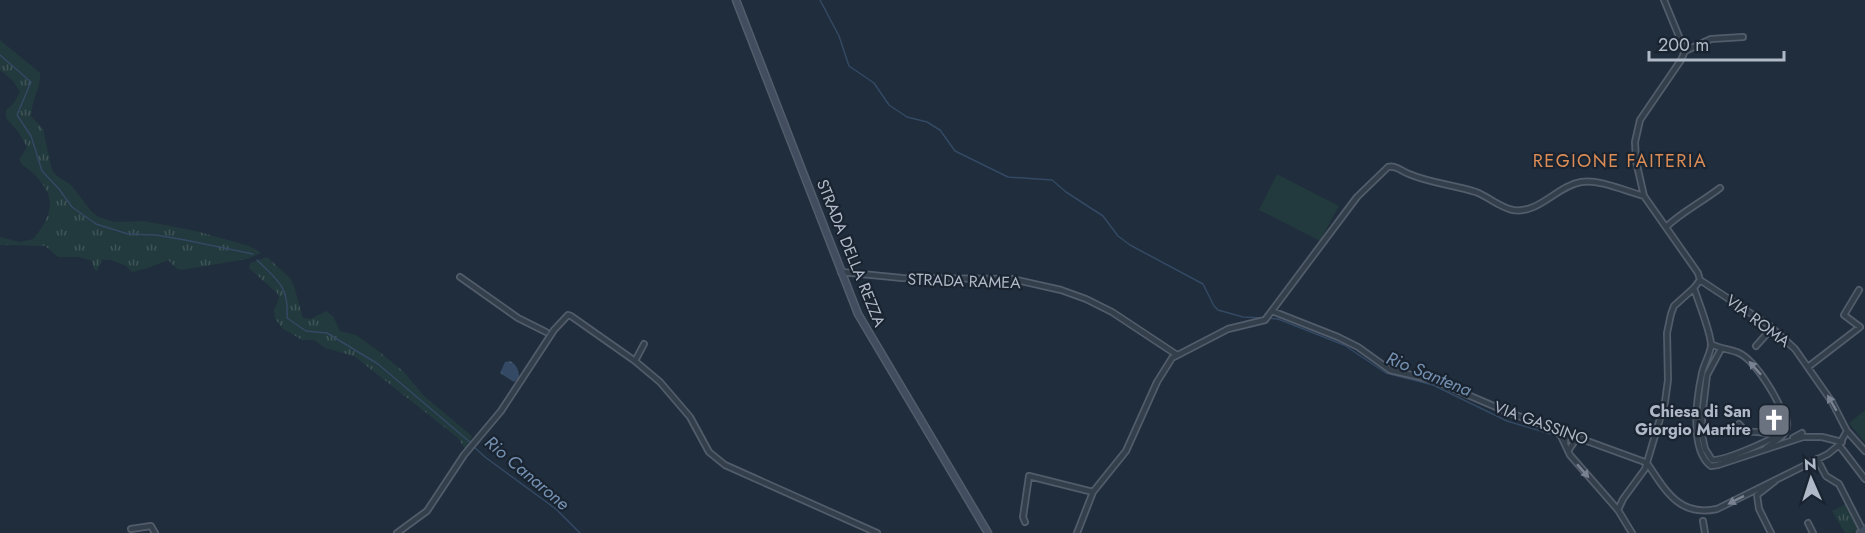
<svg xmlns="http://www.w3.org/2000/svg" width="1865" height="533" font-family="Jost,sans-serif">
<defs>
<pattern id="grass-tufts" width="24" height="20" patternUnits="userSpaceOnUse" patternTransform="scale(1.5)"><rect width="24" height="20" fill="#223a3d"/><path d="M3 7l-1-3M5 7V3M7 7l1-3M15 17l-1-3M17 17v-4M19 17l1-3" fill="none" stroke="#405458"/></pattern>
<pattern id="water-ripples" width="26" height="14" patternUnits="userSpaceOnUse" patternTransform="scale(1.5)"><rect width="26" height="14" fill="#334964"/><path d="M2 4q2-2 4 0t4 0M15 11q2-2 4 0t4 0" fill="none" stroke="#4e6179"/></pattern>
</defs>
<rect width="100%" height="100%" fill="#202d3c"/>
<path fill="url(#grass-tufts)" d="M 0,40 L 40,73 C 41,88 31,101 31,116 L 43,129 L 52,170 L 57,176 L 71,185 L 92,212 L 99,217 L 115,222 L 144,221 L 196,231 L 249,246 L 261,253 L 247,259 L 181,270 L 177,269 L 168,260 L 148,268 L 132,272 L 126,266 L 111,260 L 102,260 L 97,271 L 94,269 L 92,261 L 79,257 L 58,257 L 45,246 L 0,245 L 0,237 L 20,242 L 33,239 C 53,215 57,198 35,175 C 30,170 24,167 20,162 L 20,158 L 27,147 L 19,133 L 6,118 L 6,110 L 13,104 L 20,92 L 13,81 L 0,70 Z
M 267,257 L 290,278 L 294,286 L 303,318 L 311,319 L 326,311 L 333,316 L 340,331 L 356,335 L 377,350 L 404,372 L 424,396 L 472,436 L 469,447 L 465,449 L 458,438 L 354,356 L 325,348 L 314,340 L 302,340 L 283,329 L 275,319 L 274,310 L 279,298 L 278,294 L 249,268 L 250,263 Z
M 1848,503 L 1861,528 L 1852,533 L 1845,533 L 1832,511 Z"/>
<path fill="#223a3d" d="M 1277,174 L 1339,206 L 1320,241 L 1259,210 Z
M 1865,410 L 1865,443 L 1849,423 Z"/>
<path fill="url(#water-ripples)" d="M 510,361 C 517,365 519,370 519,378 L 514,382 L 500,373 L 505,362 Z"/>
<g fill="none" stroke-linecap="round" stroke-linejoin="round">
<path stroke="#334964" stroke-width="1.5" d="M 820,0 L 839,36 L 849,66 L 874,83 L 889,105 L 907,117 L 927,122 L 940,130 L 955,151 L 1008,177 L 1052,180 L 1066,192 L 1103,216 L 1118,236 L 1130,245 L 1203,284 L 1214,306 L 1218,310 L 1243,317 L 1263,318
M 0,55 L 31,82 L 17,115 L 31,136 L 42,171 L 59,189 L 72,207 L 96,224 L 128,234 L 156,235 L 185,240 L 253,254
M 257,260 C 278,281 289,286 287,318 L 306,331 L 327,333 L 378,364 L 471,443
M 1268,318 L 1278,319 L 1344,345 L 1386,373 L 1433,385 L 1507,421 L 1554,435
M 474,447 L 485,457 L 556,509 L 580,533"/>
<g stroke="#525c6a" stroke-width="8">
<path id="street" d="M 1664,0 L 1685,51 L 1681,60 L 1640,120 L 1635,142 L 1636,161 L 1644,196 L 1698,273 L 1700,280
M 1685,51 L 1711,39 L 1743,37
M 1666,227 C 1683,211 1702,202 1720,188
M 841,272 L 902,278 L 1012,279 L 1061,290 L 1086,299 L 1112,312 L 1177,355
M 460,277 L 518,318 L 546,332
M 1700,280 L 1770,326 L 1795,349 L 1832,402 L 1847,431 L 1865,451
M 1694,288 C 1698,301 1712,335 1711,346 C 1710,354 1704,364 1702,373 C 1697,396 1689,450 1711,466 L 1718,465 L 1803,437 L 1822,437 L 1842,442
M 1272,311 L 1338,337 L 1358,347 L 1390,370 L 1433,380 L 1510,413 L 1642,461 L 1647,463 C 1666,491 1679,517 1717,509 L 1828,454 L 1839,445 L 1847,431
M 1711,344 C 1720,349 1730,349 1739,353 C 1756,361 1780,401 1784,419 C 1784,424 1782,429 1781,433 C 1769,441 1725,461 1712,460 L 1705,449 L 1702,435 L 1702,417 L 1707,375 L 1721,349
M 1756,346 L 1772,328
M 635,361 L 644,344
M 1808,367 L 1860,327 L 1844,315 L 1859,290
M 1739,424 C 1749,438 1760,427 1776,437
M 1555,430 L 1561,436 L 1570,455 L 1618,510 L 1632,533
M 1793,438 L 1802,433
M 1565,443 L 1565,438 L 1573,435 L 1574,442 L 1568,451
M 1839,445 L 1865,479
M 1765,449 C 1776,439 1792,435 1786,417
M 1817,459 L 1826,476 L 1839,484 L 1863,531
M 1618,510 L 1623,499 L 1645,469 L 1665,402 L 1668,380 L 1667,333 L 1671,314 L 1674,306 L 1694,288 L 1700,280
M 1703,521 L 1705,533
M 1025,522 L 1023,517 L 1029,476 L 1093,492
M 1808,523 L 1813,533
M 131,529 L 151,526 L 155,533
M 397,533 L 427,511 L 464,455 L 501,411 L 554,330 L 568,315 L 571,316 L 635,361 L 660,382 L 690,417 L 709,452 L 725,465 L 877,533
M 1077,533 L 1093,492 L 1126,451 L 1157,382 L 1172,358 L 1228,329 L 1265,320 L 1357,197 L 1388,167 C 1396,165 1401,171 1409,174 C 1430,183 1454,185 1476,192 C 1489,197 1499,207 1513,210 C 1539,214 1557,186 1581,182 C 1600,179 1625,191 1644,196
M 1771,533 L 1759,509 L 1757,495 L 1775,481"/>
</g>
<g stroke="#525c6a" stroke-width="9">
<path id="secondary" d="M 736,0 L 858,314 L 988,533
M 1860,533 L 1865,529"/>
</g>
<use href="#street" stroke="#343f4c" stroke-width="4.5"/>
<use href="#secondary" stroke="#424e5f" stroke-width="6"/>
</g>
<defs><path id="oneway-solid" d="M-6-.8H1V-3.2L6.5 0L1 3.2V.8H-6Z" transform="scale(1.5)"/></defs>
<g fill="#788290">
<use href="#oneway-solid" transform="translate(1755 368) rotate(-132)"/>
<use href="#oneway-solid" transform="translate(1832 403) rotate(-120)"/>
<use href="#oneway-solid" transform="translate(1583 471) rotate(49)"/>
<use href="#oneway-solid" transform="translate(1736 500) rotate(153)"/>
</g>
<defs>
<g id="church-square" transform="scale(1.725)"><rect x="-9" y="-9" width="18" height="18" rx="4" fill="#6b7280" stroke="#1a2430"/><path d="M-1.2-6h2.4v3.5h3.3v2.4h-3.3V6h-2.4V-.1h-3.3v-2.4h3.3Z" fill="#fff"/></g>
</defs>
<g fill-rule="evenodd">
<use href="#church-square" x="1774" y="420"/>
</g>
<g text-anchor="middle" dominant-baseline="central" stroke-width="4.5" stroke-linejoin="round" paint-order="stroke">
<g font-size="16" fill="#afb9c8" stroke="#1a2430">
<text transform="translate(851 253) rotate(68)">STRADA DELLA REZZA</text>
<text transform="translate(964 281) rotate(2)">STRADA RAMEA</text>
<text transform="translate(1758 321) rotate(37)">VIA ROMA</text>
<text transform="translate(1541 423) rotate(20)">VIA GASSINO</text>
</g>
<g font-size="16" font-weight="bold" fill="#afb9c8" stroke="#1a2430" text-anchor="end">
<text x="1751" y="411">Chiesa di San<tspan x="1751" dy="18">Giorgio Martire</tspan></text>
</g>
<g font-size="18" letter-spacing="1.5" fill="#db8c57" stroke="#1a2430">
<text x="1620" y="161">REGIONE FAITERIA</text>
</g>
<g font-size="18" font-style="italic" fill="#7591b2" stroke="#1a2430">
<text transform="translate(1429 374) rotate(22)">Rio Santena</text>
<text transform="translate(527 473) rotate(40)">Rio Canarone</text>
</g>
</g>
<g transform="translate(1811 479) rotate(357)" stroke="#1a2430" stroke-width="4.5" paint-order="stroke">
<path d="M0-4.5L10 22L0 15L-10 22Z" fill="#afb9c8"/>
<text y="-9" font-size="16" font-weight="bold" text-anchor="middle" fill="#afb9c8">N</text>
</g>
<path d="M1649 51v9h135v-9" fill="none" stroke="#afb9c8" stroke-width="3"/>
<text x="1658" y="51" font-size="18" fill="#afb9c8" stroke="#1a2430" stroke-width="4.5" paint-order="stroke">200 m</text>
</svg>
